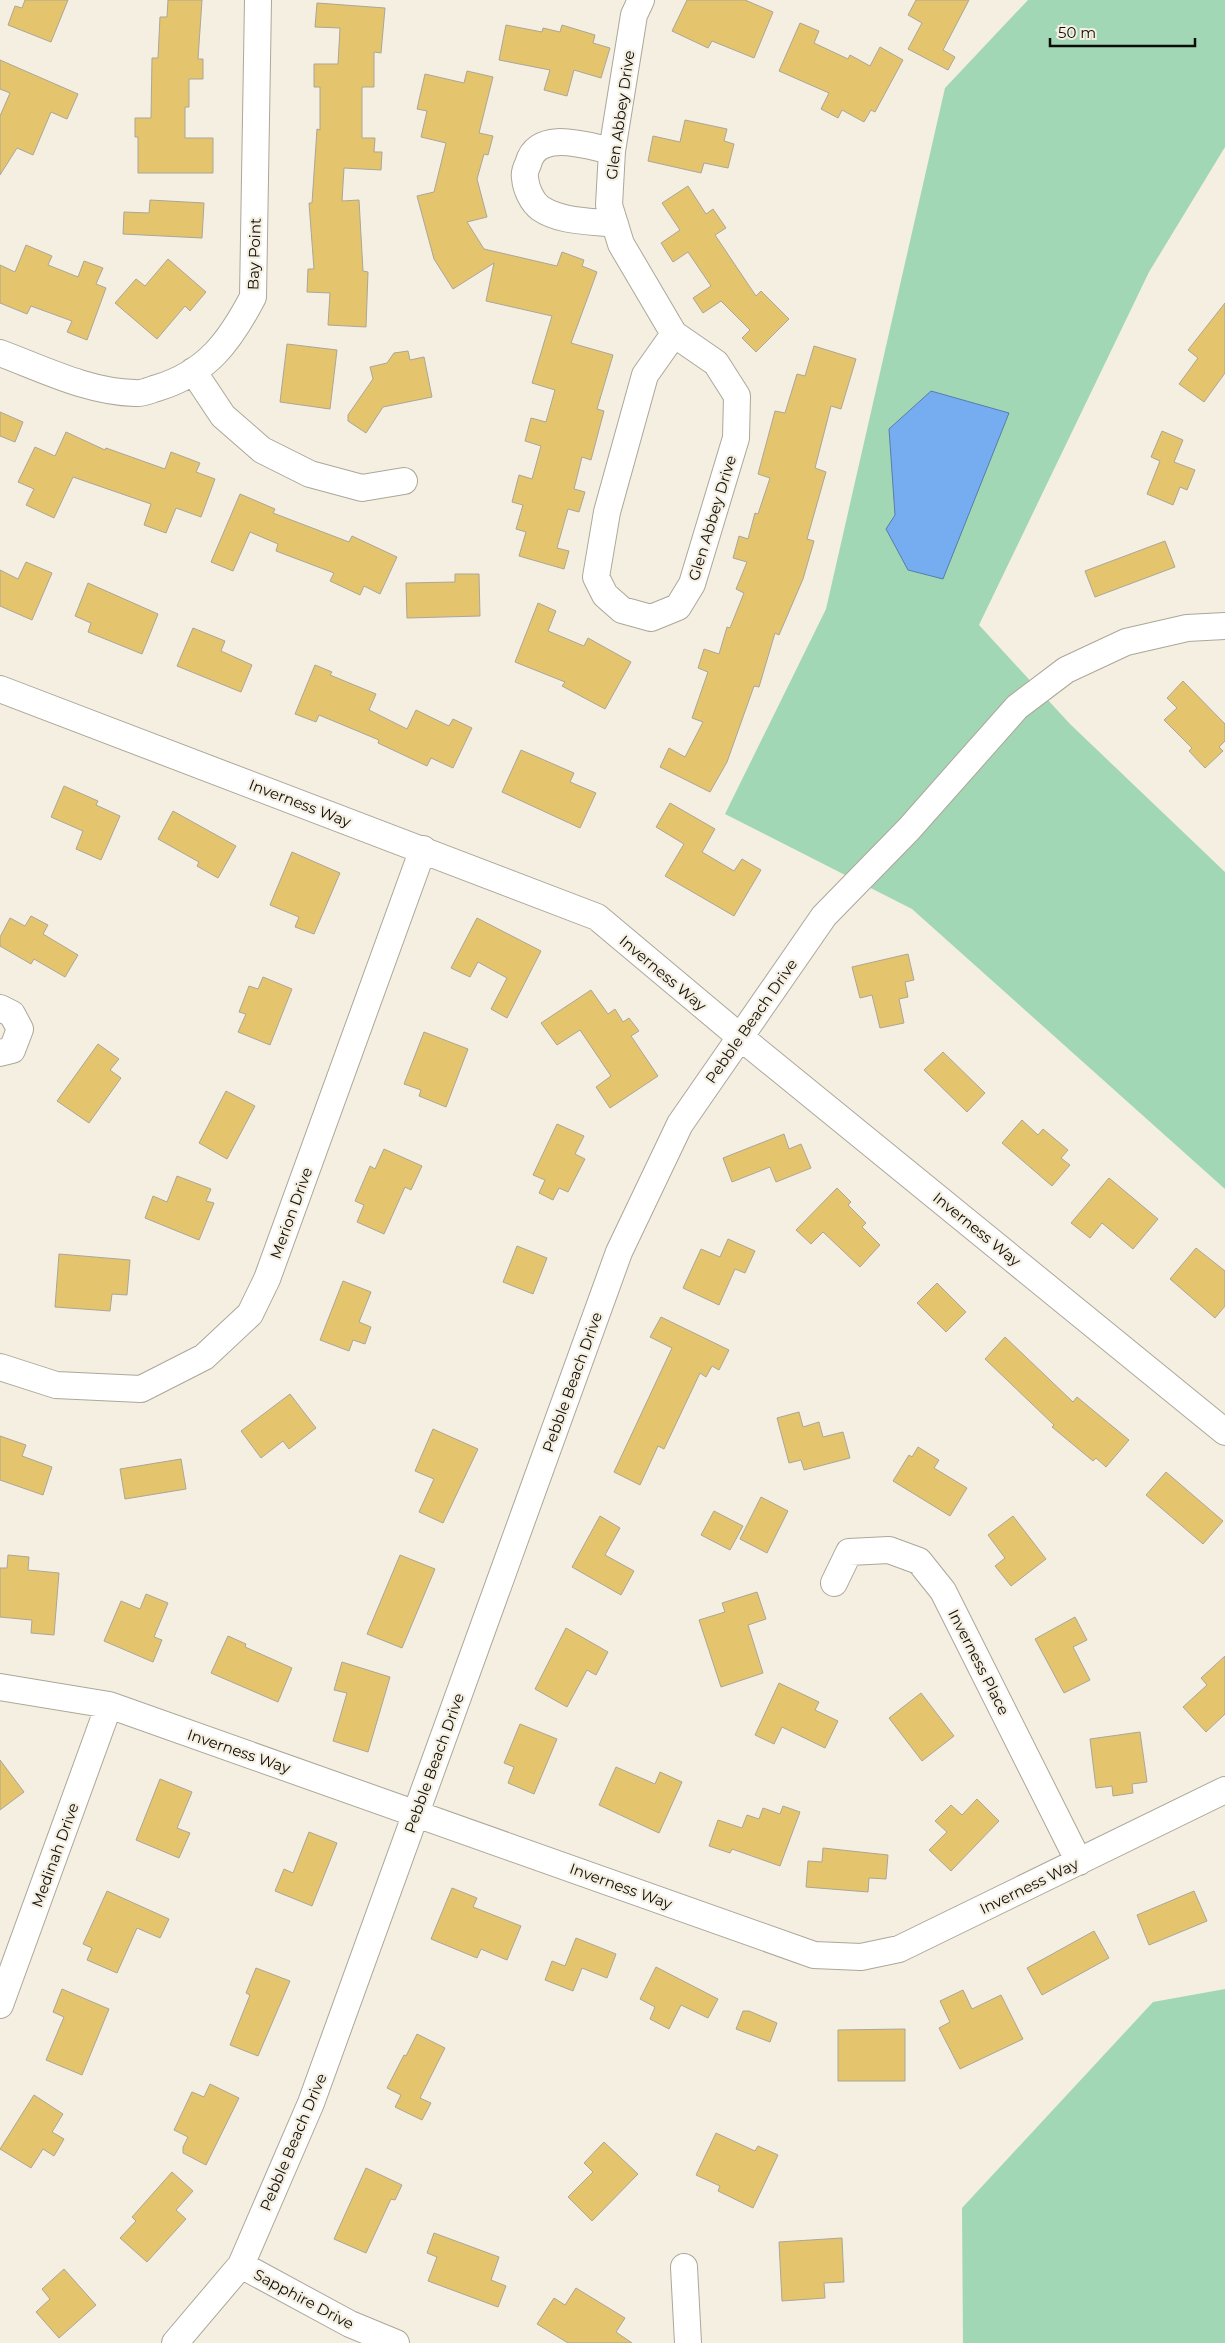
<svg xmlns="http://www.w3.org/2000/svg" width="1225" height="2343" font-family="Montserrat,sans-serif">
<rect width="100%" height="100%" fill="#f4efe0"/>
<path fill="#a2d7b6" d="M 1028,0 L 1225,0 L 1225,147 L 1149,272 L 979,625 L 1070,724 L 1225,872 L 1225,1189 L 912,909 L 725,814 L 826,609 L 945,88 Z
M 1225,1989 L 1225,2343 L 963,2343 L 962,2208 L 1153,2002 Z"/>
<path fill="#76adf0" stroke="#577daa" d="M 931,391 L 1009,413 L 943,579 L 908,570 L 886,529 L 895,515 L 889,429 Z"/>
<path fill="#e4c46c" stroke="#aba698" d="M 25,0 L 68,0 L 51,42 L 8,25 L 15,6 L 22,8 Z
M 168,0 L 202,0 L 198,59 L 203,59 L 203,79 L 189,79 L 189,107 L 185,107 L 185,138 L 213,138 L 213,173 L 138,173 L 138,137 L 135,137 L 135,118 L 151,118 L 152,58 L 158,58 L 160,17 L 167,17 Z
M 687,0 L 745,0 L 773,12 L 754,58 L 712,41 L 708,48 L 672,31 Z
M 916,0 L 969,0 L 943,50 L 955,57 L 948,70 L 908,49 L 922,23 L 908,15 Z
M 317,3 L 385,8 L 381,53 L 374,52 L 374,87 L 362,87 L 362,138 L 375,138 L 374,152 L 382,152 L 381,170 L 344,168 L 342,201 L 359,200 L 363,271 L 368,272 L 366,327 L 328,325 L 330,293 L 307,292 L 308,269 L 314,269 L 309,203 L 312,203 L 317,129 L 320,130 L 320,87 L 314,87 L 314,64 L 338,64 L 340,28 L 315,27 Z
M 800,23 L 819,31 L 814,43 L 848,59 L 850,55 L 870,66 L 880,47 L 903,60 L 875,112 L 871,110 L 864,122 L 842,110 L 838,118 L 821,109 L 829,93 L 779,71 Z
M 506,25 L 542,32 L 543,28 L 560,32 L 562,25 L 595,35 L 593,43 L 610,48 L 601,78 L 574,70 L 567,96 L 544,90 L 550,70 L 499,60 Z
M 0,60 L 78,94 L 67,119 L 51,112 L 33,155 L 17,148 L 0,175 L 0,116 L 10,93 L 0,89 Z
M 467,71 L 493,77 L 479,133 L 493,136 L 488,155 L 484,154 L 477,179 L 487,217 L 467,222 L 484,249 L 557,266 L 562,252 L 584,260 L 582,266 L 597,272 L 571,343 L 613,355 L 597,409 L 604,411 L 591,460 L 582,457 L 574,489 L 585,492 L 579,512 L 568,509 L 557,548 L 569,551 L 564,569 L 519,556 L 526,532 L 516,529 L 523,505 L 512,502 L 519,475 L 532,479 L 541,446 L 525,441 L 531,418 L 546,422 L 555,390 L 532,383 L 552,316 L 486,301 L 494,263 L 453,289 L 434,259 L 417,196 L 434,192 L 446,143 L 421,137 L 427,111 L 417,109 L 425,74 L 464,83 Z
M 685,120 L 727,129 L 724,141 L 734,144 L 728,168 L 704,163 L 701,173 L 648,161 L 653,136 L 680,142 Z
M 688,186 L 706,214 L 713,209 L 726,228 L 715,235 L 756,296 L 761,291 L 789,319 L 756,352 L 742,338 L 750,330 L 721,301 L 703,313 L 693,298 L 711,286 L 688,252 L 673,262 L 661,243 L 680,230 L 662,203 Z
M 150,200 L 204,203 L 202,238 L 123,234 L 124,212 L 149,213 Z
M 26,245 L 52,256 L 48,265 L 78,277 L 84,261 L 103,268 L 96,284 L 106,288 L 87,340 L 67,332 L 72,321 L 31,306 L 27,314 L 0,303 L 0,265 L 15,272 Z
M 168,259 L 206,292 L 190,311 L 185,306 L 157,339 L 115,303 L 136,279 L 145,286 Z
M 1225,303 L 1225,373 L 1204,402 L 1179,384 L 1198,358 L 1188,350 Z
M 287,344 L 337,350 L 330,409 L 280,402 Z
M 814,346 L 856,359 L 841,409 L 831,406 L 815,468 L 826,472 L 807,539 L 814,541 L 803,579 L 779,635 L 775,633 L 759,687 L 754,686 L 727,762 L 710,792 L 660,767 L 669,748 L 685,757 L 703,722 L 692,718 L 708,672 L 698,668 L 704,649 L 719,654 L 727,627 L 730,628 L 744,593 L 736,589 L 747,562 L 733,558 L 739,536 L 748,539 L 755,513 L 758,514 L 770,478 L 758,474 L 775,411 L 785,413 L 797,374 L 805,376 Z
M 408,351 L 410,360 L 424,357 L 432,397 L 383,407 L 366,433 L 348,421 L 348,415 L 373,379 L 370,367 L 387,363 L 394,353 Z
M 0,412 L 23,422 L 15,442 L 0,436 Z
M 1162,431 L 1183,440 L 1174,462 L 1195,470 L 1187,490 L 1180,487 L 1173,505 L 1147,494 L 1160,461 L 1151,457 Z
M 66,432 L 105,450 L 106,448 L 165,469 L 171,452 L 200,463 L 196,472 L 215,479 L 201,517 L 176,508 L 166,533 L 144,525 L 151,504 L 73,477 L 54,518 L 26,505 L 34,489 L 18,482 L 35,447 L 55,456 Z
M 240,494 L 275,509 L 273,513 L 349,542 L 352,536 L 397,557 L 380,594 L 364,586 L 360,595 L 330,581 L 334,573 L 276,551 L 278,544 L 250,532 L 233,571 L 211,562 Z
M 1165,541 L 1175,567 L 1095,597 L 1085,571 Z
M 26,562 L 52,573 L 32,620 L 0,606 L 0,570 L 18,579 Z
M 455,574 L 479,574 L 480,616 L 407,618 L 406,583 L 455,582 Z
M 88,583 L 158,614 L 142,654 L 88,632 L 91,623 L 75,616 Z
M 538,603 L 556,611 L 548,631 L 584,646 L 588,638 L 631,662 L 605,709 L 562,686 L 565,682 L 515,662 Z
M 193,628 L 225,641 L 221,651 L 252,665 L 241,692 L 177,666 Z
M 315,665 L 332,672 L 330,675 L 376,694 L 369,710 L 407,729 L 416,710 L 449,726 L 453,719 L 472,728 L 453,768 L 431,758 L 427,766 L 378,743 L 379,740 L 319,715 L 316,722 L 295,714 Z
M 1183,681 L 1225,724 L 1225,741 L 1219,747 L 1223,751 L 1205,768 L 1189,751 L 1192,748 L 1164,720 L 1177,708 L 1167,698 Z
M 521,750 L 574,773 L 570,782 L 596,793 L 580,828 L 502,792 Z
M 64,786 L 98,801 L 96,805 L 120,816 L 101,860 L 76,849 L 83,831 L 51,817 Z
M 670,803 L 715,829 L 702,852 L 734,871 L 742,859 L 761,870 L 734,916 L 665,876 L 684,844 L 656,827 Z
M 173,811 L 236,846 L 218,878 L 197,866 L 199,862 L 158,839 Z
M 292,852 L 340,873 L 314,934 L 295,927 L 299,917 L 270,905 Z
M 31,916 L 48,925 L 43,934 L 78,955 L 65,977 L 34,959 L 31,964 L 0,946 L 0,937 L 10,918 L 25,926 Z
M 477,918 L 541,951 L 507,1018 L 491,1009 L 507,978 L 478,962 L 470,977 L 451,968 Z
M 908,954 L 914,980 L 905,982 L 908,997 L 899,999 L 904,1023 L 880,1028 L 872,995 L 860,998 L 852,967 Z
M 263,977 L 292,989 L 270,1045 L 238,1032 L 246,1014 L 239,1012 L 249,986 L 258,989 Z
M 591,990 L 608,1014 L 615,1009 L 623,1022 L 629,1018 L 639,1031 L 631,1036 L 658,1076 L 610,1108 L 596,1087 L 611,1076 L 580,1030 L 557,1045 L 541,1023 Z
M 424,1032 L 468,1049 L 446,1107 L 419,1096 L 421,1090 L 404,1084 Z
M 98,1044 L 119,1059 L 110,1070 L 121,1078 L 89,1123 L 57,1101 Z
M 943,1052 L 985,1093 L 967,1112 L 924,1070 Z
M 226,1091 L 255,1106 L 227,1159 L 199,1143 Z
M 1022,1120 L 1038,1135 L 1043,1129 L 1068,1150 L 1061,1158 L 1070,1165 L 1052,1186 L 1002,1143 Z
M 557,1124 L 584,1136 L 575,1154 L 585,1159 L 568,1192 L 559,1188 L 553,1200 L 539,1193 L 545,1180 L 533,1175 Z
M 784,1134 L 789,1149 L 801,1144 L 811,1168 L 776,1182 L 770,1167 L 732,1182 L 723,1158 Z
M 384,1149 L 422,1166 L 411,1190 L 405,1187 L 384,1234 L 357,1222 L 364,1205 L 355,1201 L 370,1166 L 375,1169 Z
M 177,1176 L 211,1189 L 206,1201 L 214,1203 L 199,1240 L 145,1218 L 153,1196 L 167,1202 Z
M 1109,1178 L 1158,1219 L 1133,1249 L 1102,1223 L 1090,1238 L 1071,1223 Z
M 837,1188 L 851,1202 L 848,1205 L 866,1223 L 862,1227 L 880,1245 L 860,1267 L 823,1232 L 811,1244 L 796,1230 Z
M 728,1239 L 755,1251 L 745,1273 L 735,1269 L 719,1305 L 683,1288 L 701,1249 L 720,1257 Z
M 517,1246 L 547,1258 L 533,1294 L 503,1282 Z
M 1196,1248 L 1225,1271 L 1225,1306 L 1215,1318 L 1170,1279 Z
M 59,1254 L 130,1260 L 127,1295 L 112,1294 L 110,1311 L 55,1307 Z
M 343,1281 L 371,1292 L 359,1322 L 371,1327 L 365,1344 L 353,1340 L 349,1351 L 320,1340 Z
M 937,1283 L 966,1312 L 946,1332 L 917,1303 Z
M 661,1317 L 729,1350 L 719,1370 L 712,1366 L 706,1377 L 700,1373 L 664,1449 L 658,1446 L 640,1485 L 614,1472 L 672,1348 L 650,1337 Z
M 1005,1337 L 1073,1402 L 1077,1397 L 1129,1440 L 1106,1467 L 1096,1458 L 1093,1461 L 1052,1427 L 1054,1425 L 985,1359 Z
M 290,1394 L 316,1428 L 289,1449 L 283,1441 L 261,1458 L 241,1431 Z
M 799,1412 L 803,1427 L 819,1422 L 823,1437 L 843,1432 L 850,1458 L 804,1470 L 801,1460 L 789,1463 L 777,1418 Z
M 433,1429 L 478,1449 L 443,1523 L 419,1512 L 434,1479 L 415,1471 Z
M 0,1436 L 26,1445 L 22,1456 L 52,1467 L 43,1495 L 0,1480 Z
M 918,1447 L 939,1460 L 934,1468 L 967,1488 L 950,1516 L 893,1481 L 909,1455 L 912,1457 Z
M 181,1459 L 186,1489 L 125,1499 L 120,1469 Z
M 1166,1472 L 1223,1521 L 1203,1544 L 1146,1495 Z
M 761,1497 L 788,1511 L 767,1553 L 740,1539 Z
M 714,1511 L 743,1526 L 730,1550 L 701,1535 Z
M 600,1516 L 620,1528 L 605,1555 L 634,1571 L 621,1595 L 572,1567 Z
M 1013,1516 L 1046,1559 L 1011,1586 L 995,1566 L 1005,1558 L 988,1535 Z
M 8,1555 L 29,1557 L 28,1570 L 59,1573 L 54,1635 L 31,1633 L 32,1620 L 0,1617 L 0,1568 L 7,1568 Z
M 400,1555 L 435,1569 L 402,1648 L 367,1634 Z
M 757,1592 L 766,1619 L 748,1625 L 763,1673 L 721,1687 L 699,1620 L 725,1612 L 722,1603 Z
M 146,1594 L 168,1603 L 154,1637 L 162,1640 L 153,1662 L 104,1641 L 121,1601 L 140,1609 Z
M 1075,1617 L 1087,1640 L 1073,1647 L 1090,1680 L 1064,1693 L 1035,1639 Z
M 566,1628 L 608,1652 L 596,1675 L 587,1670 L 567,1707 L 535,1689 Z
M 228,1636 L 246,1644 L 245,1647 L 292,1668 L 278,1702 L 211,1673 Z
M 1225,1656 L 1225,1714 L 1206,1732 L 1183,1707 L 1207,1685 L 1201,1678 Z
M 342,1662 L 390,1677 L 368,1752 L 333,1741 L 347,1693 L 334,1690 Z
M 779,1683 L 819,1702 L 815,1710 L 838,1721 L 825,1748 L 782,1727 L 774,1744 L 755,1735 Z
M 921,1693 L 954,1736 L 922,1761 L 889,1718 Z
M 520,1724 L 557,1739 L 534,1794 L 508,1783 L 514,1767 L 504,1763 Z
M 1140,1732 L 1147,1782 L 1132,1784 L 1133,1793 L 1113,1796 L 1112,1786 L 1096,1788 L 1090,1739 Z
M 0,1760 L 24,1792 L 0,1810 Z
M 616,1767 L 655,1784 L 660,1772 L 682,1782 L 659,1833 L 599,1805 Z
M 160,1779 L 192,1792 L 177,1828 L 190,1833 L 179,1858 L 136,1840 Z
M 977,1799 L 999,1821 L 951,1871 L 929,1850 L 947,1832 L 935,1821 L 951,1805 L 962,1815 Z
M 783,1806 L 800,1812 L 780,1866 L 732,1849 L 730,1853 L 709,1846 L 718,1820 L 742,1828 L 747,1815 L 759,1819 L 763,1808 L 780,1814 Z
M 309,1832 L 337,1843 L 312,1906 L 275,1891 L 284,1869 L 293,1873 Z
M 823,1848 L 888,1855 L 886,1879 L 869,1878 L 868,1892 L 806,1887 L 808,1861 L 822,1862 Z
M 452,1888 L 477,1898 L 473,1907 L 521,1926 L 507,1960 L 481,1949 L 477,1958 L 431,1939 Z
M 107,1891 L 169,1919 L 160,1938 L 137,1928 L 117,1973 L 87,1960 L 92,1948 L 83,1944 Z
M 1194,1891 L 1207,1921 L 1149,1945 L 1137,1915 Z
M 1094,1931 L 1109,1958 L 1042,1995 L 1027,1968 Z
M 576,1938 L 616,1954 L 607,1978 L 582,1968 L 573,1991 L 545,1980 L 552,1961 L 565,1966 Z
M 656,1967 L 718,1999 L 708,2018 L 681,2005 L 669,2029 L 650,2019 L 655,2007 L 640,1999 Z
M 256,1968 L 290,1981 L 258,2056 L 230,2045 L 250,1995 L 246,1993 Z
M 62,1989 L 109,2009 L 82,2075 L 46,2060 L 64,2017 L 53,2012 Z
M 963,1990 L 972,2009 L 1001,1995 L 1023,2039 L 960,2069 L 939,2028 L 950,2022 L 940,2001 Z
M 743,2011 L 749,2011 L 777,2023 L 770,2042 L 736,2029 Z
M 905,2029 L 905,2081 L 838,2081 L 838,2030 Z
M 417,2034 L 445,2048 L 420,2098 L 431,2103 L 422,2120 L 395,2107 L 401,2095 L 387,2088 L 404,2055 L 406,2056 Z
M 210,2084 L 239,2098 L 206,2165 L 183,2153 L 183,2147 L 188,2137 L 174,2130 L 192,2092 L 204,2097 Z
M 34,2095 L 63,2114 L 52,2132 L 64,2139 L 54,2156 L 43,2149 L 31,2168 L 0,2149 Z
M 716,2133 L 755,2151 L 758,2146 L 778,2155 L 753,2208 L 718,2191 L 720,2186 L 696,2175 Z
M 604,2142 L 638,2174 L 592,2221 L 568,2197 L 593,2172 L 584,2163 Z
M 366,2168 L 402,2185 L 395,2200 L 391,2199 L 366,2253 L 334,2239 Z
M 172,2172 L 193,2191 L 176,2210 L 186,2219 L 147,2262 L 120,2238 L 136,2221 L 132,2217 Z
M 434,2233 L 499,2257 L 491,2280 L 506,2286 L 498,2307 L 428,2281 L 437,2257 L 427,2253 Z
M 842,2238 L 844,2282 L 824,2283 L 825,2298 L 782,2301 L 779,2242 Z
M 64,2269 L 96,2305 L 59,2338 L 36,2312 L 50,2299 L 42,2289 Z
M 576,2288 L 625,2318 L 616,2332 L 632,2343 L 568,2343 L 537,2324 L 554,2298 L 565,2305 Z"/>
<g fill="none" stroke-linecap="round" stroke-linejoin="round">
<g stroke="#aca799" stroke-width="28">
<path id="minor" d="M 641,0 L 634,15 L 612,151 L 609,205 L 621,244 L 674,334 L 716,363 L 737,396 L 736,438 L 692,584 L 678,607 L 651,618 L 622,610 L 605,595 L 596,577 L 607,512 L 645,375 L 674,334
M 612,151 C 587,146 537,128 528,164 C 526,168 524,174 525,178 C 526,189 532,202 540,208 C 560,222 591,221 615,224
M 0,353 C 43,369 88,392 135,393 C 142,394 150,390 157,388 C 207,373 230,341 253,297 L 258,0
M 193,371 L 223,416 L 262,450 L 310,474 L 362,488 L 404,481
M 0,689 L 597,917 L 739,1036 L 1225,1432
M 0,1008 L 12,1014 L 20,1029 L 12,1050 L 0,1053
M 0,1367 L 56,1385 L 141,1389 L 204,1357 L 250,1314 L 267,1279 L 423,849
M 834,1583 L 849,1552 L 889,1550 L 919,1561 L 943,1591 L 1079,1862
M 0,1687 L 109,1705 L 814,1955 L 861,1957 L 899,1949 L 1225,1790
M 0,2005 L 109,1705
M 241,2265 L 350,2324 L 396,2343
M 684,2267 L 688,2343
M 175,2343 L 241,2265 L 311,2103 L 619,1252 L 680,1124 L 824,916 L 909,829 L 1017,707 L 1066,670 L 1126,642 L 1187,628 L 1225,626"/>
</g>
<use href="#minor" stroke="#fff" stroke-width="26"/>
</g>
<g text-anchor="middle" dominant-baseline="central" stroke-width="4.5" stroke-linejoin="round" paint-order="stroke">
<g font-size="15" fill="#0e0c08" stroke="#f4efe0">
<text transform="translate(620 115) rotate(-82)">Glen Abbey Drive</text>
<text transform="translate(254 254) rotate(-88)">Bay Point</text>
<text transform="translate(712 518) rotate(-73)">Glen Abbey Drive</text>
<text transform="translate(300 803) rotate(21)">Inverness Way</text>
<text transform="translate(663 973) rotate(40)">Inverness Way</text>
<text transform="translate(751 1021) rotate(-55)">Pebble Beach Drive</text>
<text transform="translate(291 1213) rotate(-70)">Merion Drive</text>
<text transform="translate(977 1229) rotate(39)">Inverness Way</text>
<text transform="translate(572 1382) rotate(-70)">Pebble Beach Drive</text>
<text transform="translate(979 1662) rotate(63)">Inverness Place</text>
<text transform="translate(239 1751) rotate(19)">Inverness Way</text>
<text transform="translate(434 1763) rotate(-70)">Pebble Beach Drive</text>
<text transform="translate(55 1855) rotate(-70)">Medinah Drive</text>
<text transform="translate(621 1886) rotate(20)">Inverness Way</text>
<text transform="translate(1029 1886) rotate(-26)">Inverness Way</text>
<text transform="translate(293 2142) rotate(-67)">Pebble Beach Drive</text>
<text transform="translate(304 2299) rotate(28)">Sapphire Drive</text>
</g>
</g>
<path d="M1050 38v8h145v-8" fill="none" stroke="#0e0c08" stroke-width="2.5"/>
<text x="1058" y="38" font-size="15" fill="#0e0c08" stroke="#f4efe0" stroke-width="4" paint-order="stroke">50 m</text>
</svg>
